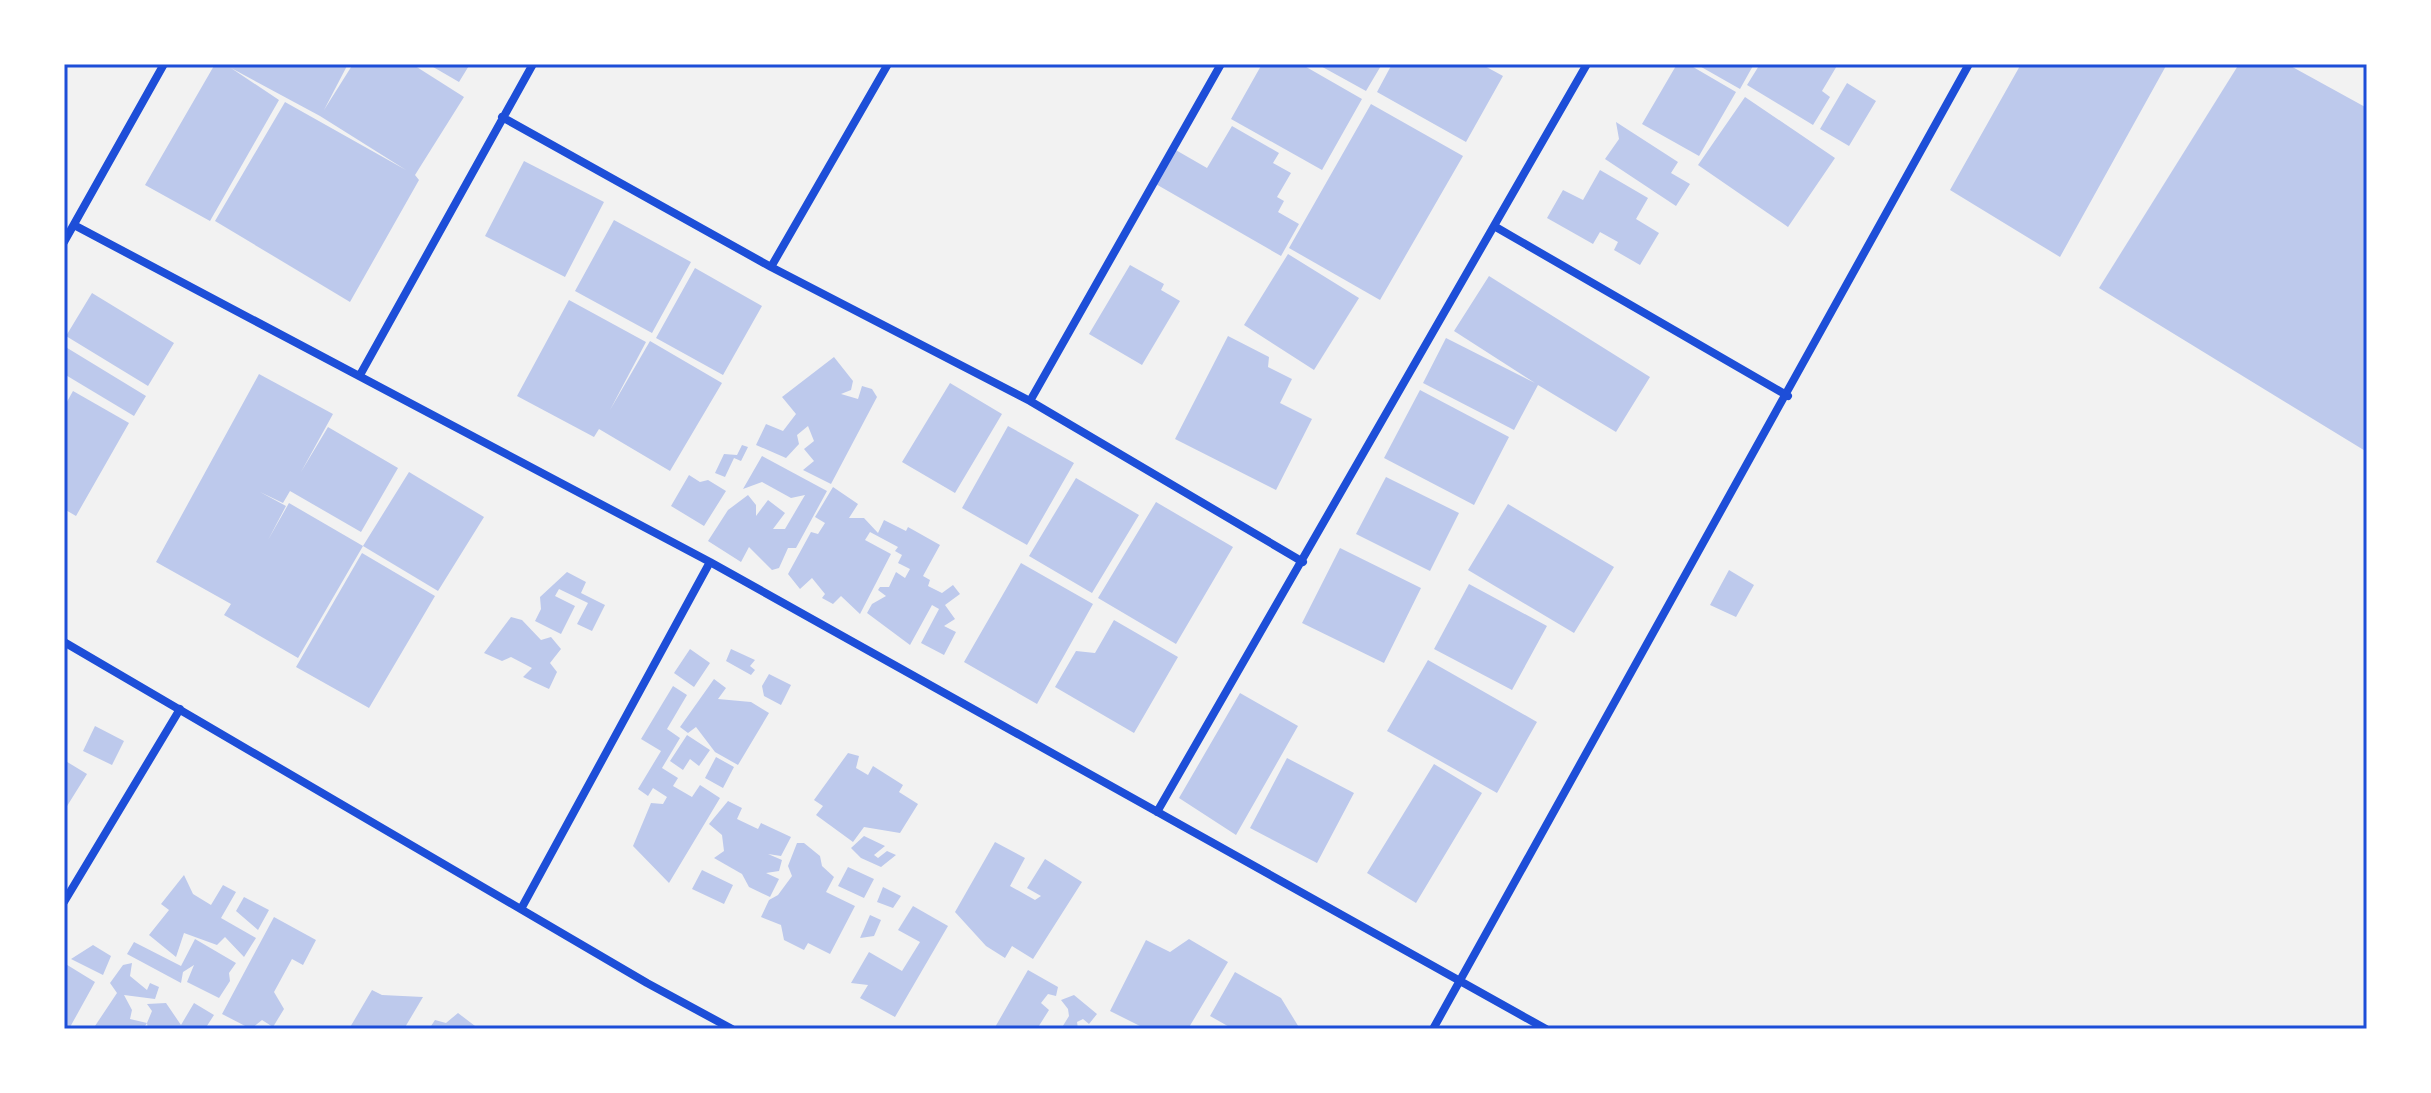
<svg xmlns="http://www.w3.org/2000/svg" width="2431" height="1093" font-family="'Alegreya Sans',sans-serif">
<rect width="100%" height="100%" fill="#f2f2f2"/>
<path fill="#bdc9ec" d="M 215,64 L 348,64 L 324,110 L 353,64 L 412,64 L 464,97 L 415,175 L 419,180 L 350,302 L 215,221 L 285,102 L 406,170 L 320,116 L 231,68 L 279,100 L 210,221 L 145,185 Z
M 428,64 L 470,64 L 459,82 Z
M 1262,64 L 1301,64 L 1362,99 L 1322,170 L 1231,119 Z
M 1317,64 L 1382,64 L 1366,91 Z
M 1392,64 L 1481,64 L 1503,76 L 1466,142 L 1377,92 Z
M 1677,64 L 1688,64 L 1736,92 L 1699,156 L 1642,124 Z
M 1696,64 L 1754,64 L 1740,89 Z
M 1760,64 L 1838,64 L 1822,91 L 1830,97 L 1813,125 L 1747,85 Z
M 2021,64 L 2167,64 L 2060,257 L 1950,190 Z
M 2239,64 L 2287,64 L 2367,108 L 2367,452 L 2099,288 Z
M 1847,83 L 1876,101 L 1849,146 L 1820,129 Z
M 1745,97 L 1835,158 L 1788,227 L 1698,165 Z
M 1371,104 L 1463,156 L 1380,300 L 1289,248 Z
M 1616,122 L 1678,162 L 1671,173 L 1690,184 L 1676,206 L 1605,159 L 1619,139 Z
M 1232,126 L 1279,153 L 1273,163 L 1291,173 L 1277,197 L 1284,201 L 1278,212 L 1299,224 L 1281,256 L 1154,183 L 1174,149 L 1207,168 Z
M 524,161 L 604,202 L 565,277 L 485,236 Z
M 1600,170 L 1648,198 L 1636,219 L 1659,233 L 1640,265 L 1614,250 L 1618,242 L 1600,232 L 1593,244 L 1547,218 L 1563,190 L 1583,200 Z
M 614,220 L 691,262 L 652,333 L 575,291 Z
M 1288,254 L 1359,298 L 1314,370 L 1244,325 Z
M 1130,265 L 1164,284 L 1161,290 L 1180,301 L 1142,365 L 1089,334 Z
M 695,268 L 762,306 L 723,375 L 656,338 Z
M 1489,276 L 1650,377 L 1616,432 L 1538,385 L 1514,430 L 1423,383 L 1446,338 L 1535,383 L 1454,331 Z
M 92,293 L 174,343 L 148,386 L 66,336 Z
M 569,300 L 646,342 L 610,410 L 650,341 L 722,383 L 670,471 L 599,429 L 594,437 L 517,396 Z
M 1228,336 L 1269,357 L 1268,367 L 1292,379 L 1280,403 L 1312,419 L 1276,490 L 1175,439 Z
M 64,346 L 146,396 L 134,416 L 64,374 Z
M 834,357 L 853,381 L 851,390 L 841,394 L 858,399 L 862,386 L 872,389 L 877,397 L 831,484 L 803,470 L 814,461 L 804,449 L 814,441 L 808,426 L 797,435 L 799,444 L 786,458 L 756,445 L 766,424 L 783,431 L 796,414 L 782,397 Z
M 259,374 L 333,414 L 301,472 L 328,427 L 398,468 L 361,532 L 290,491 L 283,503 L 260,492 L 286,506 L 268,540 L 289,503 L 363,546 L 298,658 L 224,615 L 231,604 L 156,562 Z
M 950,383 L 1002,414 L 955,493 L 902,462 Z
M 1420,390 L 1509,437 L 1474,505 L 1384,458 Z
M 73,391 L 129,423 L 76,516 L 64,509 L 64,407 Z
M 1008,426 L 1074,463 L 1027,545 L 962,508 Z
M 742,445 L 748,447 L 741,461 L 734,458 L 725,477 L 715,473 L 724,454 L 737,455 Z
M 762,456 L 827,491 L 796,548 L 788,548 L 779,568 L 772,570 L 749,547 L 741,562 L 708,541 L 728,510 L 748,495 L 756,505 L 756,516 L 768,500 L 785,513 L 773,529 L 785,529 L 805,495 L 791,498 L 762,482 L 743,489 Z
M 409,472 L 484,517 L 438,591 L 363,546 Z
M 689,475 L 700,482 L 708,480 L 726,491 L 704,526 L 671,506 Z
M 1386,477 L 1459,513 L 1430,571 L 1356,534 Z
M 1076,478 L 1139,515 L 1092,593 L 1029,556 Z
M 833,487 L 858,504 L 849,518 L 864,518 L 878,533 L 884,520 L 906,531 L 908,527 L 940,545 L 923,576 L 930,580 L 928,586 L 942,593 L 953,585 L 960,594 L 945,605 L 955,619 L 944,626 L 956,632 L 944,655 L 921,643 L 939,609 L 932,605 L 910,645 L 867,613 L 872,604 L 886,596 L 878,590 L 880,587 L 889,587 L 896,572 L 905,578 L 910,569 L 898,563 L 902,555 L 895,551 L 898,547 L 870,532 L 865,540 L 891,554 L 860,614 L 841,596 L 833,604 L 822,598 L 825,594 L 812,578 L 800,589 L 788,574 L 811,532 L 818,534 L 825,523 L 815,517 Z
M 1156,502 L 1233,547 L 1176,644 L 1098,598 Z
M 1508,504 L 1614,567 L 1574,633 L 1468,570 Z
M 1340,548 L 1421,588 L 1384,663 L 1302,623 Z
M 362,553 L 435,596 L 369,708 L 296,667 Z
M 1021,563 L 1093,604 L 1037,704 L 964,662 Z
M 1729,570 L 1754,585 L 1736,617 L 1710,605 Z
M 567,572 L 586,582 L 581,593 L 605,605 L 592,631 L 577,624 L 588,603 L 559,589 L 555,596 L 575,606 L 561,634 L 535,621 L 541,609 L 540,597 Z
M 1469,584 L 1547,626 L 1512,690 L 1434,649 Z
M 511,617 L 522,620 L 541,640 L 551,637 L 561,649 L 550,663 L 557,672 L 549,689 L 523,677 L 532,668 L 511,657 L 502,661 L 484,653 Z
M 1114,620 L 1178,657 L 1134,733 L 1055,687 L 1076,651 L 1095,653 Z
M 690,649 L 710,663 L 694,687 L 674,673 Z
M 731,649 L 755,660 L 750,666 L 755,670 L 751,675 L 726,661 Z
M 1428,660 L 1537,722 L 1497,793 L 1387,731 Z
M 769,674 L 791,685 L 781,705 L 764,696 L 762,686 Z
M 714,679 L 726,688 L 718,699 L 751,702 L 769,713 L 738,765 L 715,752 L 696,727 L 688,733 L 680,727 Z
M 673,686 L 687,695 L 667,729 L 680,738 L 662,768 L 678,778 L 673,786 L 692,797 L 700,785 L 720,798 L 669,883 L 633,846 L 651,803 L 663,804 L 667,797 L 653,788 L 648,796 L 638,789 L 661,751 L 641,739 Z
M 1240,693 L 1298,726 L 1236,835 L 1179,798 Z
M 95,726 L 124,741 L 112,765 L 83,751 Z
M 687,735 L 710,750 L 699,766 L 690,759 L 683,770 L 670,761 Z
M 848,753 L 859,756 L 856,768 L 868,775 L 873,766 L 903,785 L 899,792 L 918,804 L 900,833 L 864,827 L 853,842 L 816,815 L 823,806 L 814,800 Z
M 716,757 L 734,767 L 723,788 L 705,778 Z
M 1287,758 L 1354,793 L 1317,863 L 1250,828 Z
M 64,760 L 87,774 L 64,811 Z
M 1434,764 L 1482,793 L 1416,903 L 1367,873 Z
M 728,801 L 742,808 L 737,819 L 758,829 L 761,823 L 791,837 L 781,856 L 768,854 L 782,860 L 779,871 L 766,873 L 779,879 L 770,897 L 749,887 L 742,874 L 714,858 L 724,851 L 722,835 L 709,824 Z
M 864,836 L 885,846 L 874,855 L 878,858 L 887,851 L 896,855 L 881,867 L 861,858 L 851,848 Z
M 995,842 L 1025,858 L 1010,886 L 1035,900 L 1041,896 L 1027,888 L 1045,859 L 1082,882 L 1033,959 L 1012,946 L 1005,958 L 986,946 L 955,912 Z
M 797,843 L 804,843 L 820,856 L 822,866 L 834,877 L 826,892 L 855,906 L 830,954 L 808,943 L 804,950 L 784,940 L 781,925 L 761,917 L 769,900 L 778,895 L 792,876 L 788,866 Z
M 848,867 L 874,879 L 864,898 L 838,886 Z
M 702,870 L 733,885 L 724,904 L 692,889 Z
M 184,875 L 193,894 L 211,905 L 223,885 L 236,892 L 221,918 L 256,938 L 244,957 L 225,937 L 217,945 L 184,933 L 176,957 L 149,935 L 169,910 L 161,904 Z
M 883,887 L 901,896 L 893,908 L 877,902 Z
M 244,897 L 269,910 L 258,930 L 236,911 Z
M 913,906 L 948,926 L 895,1017 L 860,998 L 868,985 L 851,983 L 869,952 L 902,971 L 920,942 L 898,930 Z
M 870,915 L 881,920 L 874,936 L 860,938 Z
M 274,917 L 316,940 L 303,965 L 292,959 L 274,992 L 284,1009 L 273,1027 L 262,1020 L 251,1029 L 222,1014 Z
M 195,939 L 236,963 L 229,973 L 230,981 L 219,998 L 187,982 L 194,965 L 183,972 L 181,983 L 127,954 L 134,942 L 181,966 Z
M 1189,939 L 1228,962 L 1188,1029 L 1146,1029 L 1110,1011 L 1146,940 L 1170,952 Z
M 93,945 L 111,956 L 103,975 L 71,959 Z
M 64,963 L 95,982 L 69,1029 L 64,1029 Z
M 132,963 L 130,976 L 147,990 L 150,983 L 159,987 L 155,999 L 124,995 L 132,1010 L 130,1019 L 147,1023 L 152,1011 L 147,1004 L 166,1003 L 181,1025 L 194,1003 L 214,1015 L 205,1029 L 148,1029 L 147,1023 L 143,1029 L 93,1029 L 117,993 L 110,983 L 123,965 Z
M 1028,970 L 1058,987 L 1056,996 L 1048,994 L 1041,1003 L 1049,1010 L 1037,1029 L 994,1029 Z
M 1235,972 L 1281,998 L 1300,1029 L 1233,1029 L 1210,1016 Z
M 372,990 L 382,995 L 423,997 L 404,1029 L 349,1029 Z
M 1074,995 L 1097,1014 L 1089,1024 L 1083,1019 L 1077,1022 L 1078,1029 L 1061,1029 L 1069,1016 L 1068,1009 L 1061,1000 Z
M 458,1013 L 479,1029 L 429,1029 L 435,1020 L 446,1023 Z"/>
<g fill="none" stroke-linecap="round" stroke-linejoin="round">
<path stroke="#1d4ed8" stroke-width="8" d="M 502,117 L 771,267 L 1030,401 L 1303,562
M 74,225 L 710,562 L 1546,1029
M 1494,226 L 1788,396
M 64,242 L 164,64
M 771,267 L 888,64
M 360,375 L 533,64
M 1030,401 L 1221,64
M 64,642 L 647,983 L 732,1029
M 1157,812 L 1587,64
M 64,902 L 180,709
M 521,909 L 710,562
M 1433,1029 L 1969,64"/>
</g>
<rect width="2431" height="1093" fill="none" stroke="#ffffff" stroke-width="132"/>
<rect x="66" y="66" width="2299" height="961" fill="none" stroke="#1d4ed8" stroke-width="3"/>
</svg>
